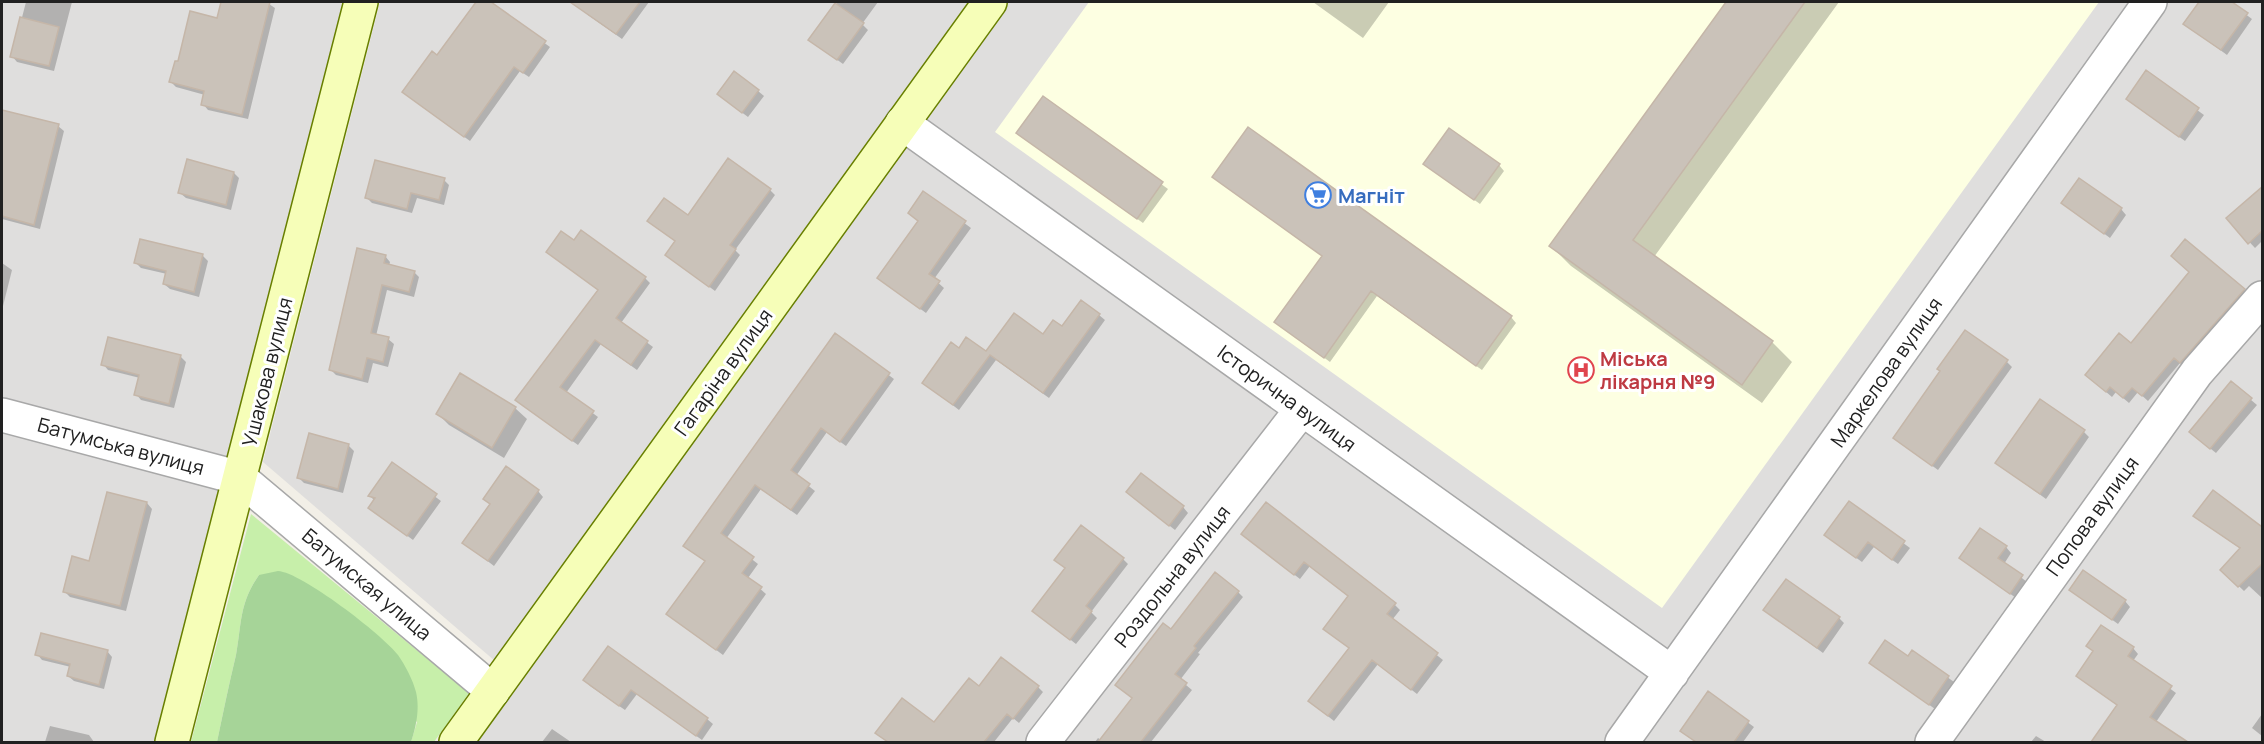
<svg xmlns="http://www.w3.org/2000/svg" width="2264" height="744" font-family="Manrope,sans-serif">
<rect width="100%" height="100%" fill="#f2efe7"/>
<path fill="#dfdedd" d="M 2,2 L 345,2 L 157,742 L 2,742 Z
M 380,2 L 971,2 L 495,661 L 263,462 Z
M 1008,2 L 2262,2 L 2262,742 L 475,742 Z"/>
<path fill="#fdffe2" d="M 1089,2 L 2099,2 L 1662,608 L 995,132 Z"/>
<path fill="#c7efaa" d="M 251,514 L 469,693 L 434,742 L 411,742 L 417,722 L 259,575 C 239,604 242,622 236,655 C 229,684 223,713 217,742 L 191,742 Z"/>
<path fill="#a6d498" d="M 278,571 C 301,572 383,635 398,655 C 405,665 413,680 416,692 C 420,709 416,727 411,742 L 217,742 C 223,713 229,684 236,655 C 242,622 239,604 259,575 Z"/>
<path fill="#0003" d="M 26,2 L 72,2 L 54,71 L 17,62 L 12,56 Z
M 223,2 L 266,2 L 275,8 L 248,119 L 208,110 L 203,104 L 205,95 L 176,87 L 171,82 L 179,63 L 218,20 Z
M 478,2 L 488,2 L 550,47 L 529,77 L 520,71 L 470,141 L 409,97 Z
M 586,2 L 649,2 L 622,39 L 588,15 Z
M 838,2 L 878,2 L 862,24 L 868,30 L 843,64 L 810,40 Z
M 1313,2 L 1389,2 L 1363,38 Z
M 1727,2 L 1839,2 L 1654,257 L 1772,342 L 1792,362 L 1762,403 L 1571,266 L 1551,246 Z
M 2201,2 L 2229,2 L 2252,19 L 2227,55 L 2185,24 Z
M 2146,73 L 2204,115 L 2185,141 L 2133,104 Z
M 758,91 L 764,96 L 748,117 L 724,99 Z
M 1043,98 L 1168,189 L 1143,223 L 1024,138 Z
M 2,111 L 58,126 L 64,131 L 40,229 L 2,219 L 2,187 L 8,162 L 2,161 Z
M 1499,165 L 1504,171 L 1480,204 L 1431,169 Z
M 234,173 L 239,178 L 231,210 L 186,198 L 180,193 Z
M 444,180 L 449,185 L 444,205 L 417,198 L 412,213 L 372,203 L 367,198 Z
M 2262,189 L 2262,241 L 2255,248 L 2228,219 Z
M 770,190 L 775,195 L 735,250 L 740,255 L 715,291 L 667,255 L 689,217 Z
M 924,193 L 971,228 L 934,279 L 944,288 L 926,313 L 885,283 L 919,221 Z
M 2063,203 L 2121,209 L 2126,215 L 2110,238 Z
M 574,242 L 645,278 L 650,283 L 621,323 L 653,347 L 637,370 L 601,344 L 566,393 L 598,417 L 578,445 L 522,405 L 599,290 L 548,252 Z
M 203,256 L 208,261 L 199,297 L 170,289 L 164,284 L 167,274 L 141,268 L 135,262 Z
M 385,256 L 390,262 L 389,266 L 414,272 L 419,277 L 414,297 L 387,290 L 376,336 L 388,339 L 394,344 L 388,367 L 373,363 L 368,383 L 336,375 L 330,369 Z
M 1324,257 L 1511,317 L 1516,323 L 1482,370 L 1377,296 L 1330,362 L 1276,322 Z
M 2,263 L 12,270 L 2,310 Z
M 2244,290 L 2249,295 L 2186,368 L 2180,363 L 2148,401 L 2138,392 L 2129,403 L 2116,392 L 2112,397 L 2092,380 L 2132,345 Z
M 1099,315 L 1105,320 L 1049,398 L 996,360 L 959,410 L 924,383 L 959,350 L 986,353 Z
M 835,335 L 894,379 L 846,446 L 827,432 L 796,476 L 815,491 L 797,515 L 761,489 L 726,539 L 758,564 L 748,578 L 766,594 L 723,655 L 668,614 L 706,562 L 685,546 Z
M 180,356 L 186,362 L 174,408 L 141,400 L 136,394 L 140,378 L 108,370 L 103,364 Z
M 2007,362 L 2012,367 L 1938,470 L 1901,443 L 1942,372 Z
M 2231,383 L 2257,405 L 2216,453 L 2196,437 Z
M 515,408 L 527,419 L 504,458 L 449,425 L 438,414 Z
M 2084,432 L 2089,437 L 2046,499 L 1997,463 Z
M 348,445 L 354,451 L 343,493 L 304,483 L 299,478 Z
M 392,465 L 441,501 L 413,540 L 370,508 L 375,501 L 370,496 Z
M 538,491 L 543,497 L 494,566 L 464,543 Z
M 1134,498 L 1183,507 L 1188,513 L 1175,530 Z
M 147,503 L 152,509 L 126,611 L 70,597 L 65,592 Z
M 1849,503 L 1910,548 L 1898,564 L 1874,547 L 1862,562 L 1832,540 Z
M 1266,504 L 1395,605 L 1400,610 L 1392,620 L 1443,660 L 1417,694 L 1378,664 L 1334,721 L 1315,706 L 1350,649 L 1350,597 L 1310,566 L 1300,579 L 1248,539 Z
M 2252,519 L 2262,530 L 2262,598 L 2249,586 L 2244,591 L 2222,570 L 2241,549 L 2201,521 Z
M 2006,547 L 2011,553 L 2004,564 L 2027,582 L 2016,598 L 1961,558 Z
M 1123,559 L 1128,564 L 1091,612 L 1097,618 L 1076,644 L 1040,616 Z
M 2071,590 L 2125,601 L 2130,607 L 2118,624 Z
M 1238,592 L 1243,597 L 1198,653 L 1200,654 L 1180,680 L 1192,690 L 1151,742 L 1095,742 L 1098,738 L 1101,740 L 1133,699 L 1171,631 Z
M 1765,610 L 1839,618 L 1844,623 L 1823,653 Z
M 608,648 L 707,719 L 713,724 L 702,740 L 637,694 L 625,710 L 590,686 L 585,680 Z
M 2133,648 L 2138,654 L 2133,661 L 2176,693 L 2156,722 L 2178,740 L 2176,742 L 2114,742 L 2106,737 L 2119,706 L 2083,681 Z
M 107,651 L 112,657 L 104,689 L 74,681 L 68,676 L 71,667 L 42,660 L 37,654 Z
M 1913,652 L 1954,682 L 1935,709 L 1871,663 L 1909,658 Z
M 1038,687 L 1043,692 L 1019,723 L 1013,718 L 994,742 L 888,742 L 882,738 L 935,724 L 979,688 Z
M 1708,693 L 1754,727 L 1743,742 L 1728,742 L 1723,739 L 1721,742 L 1696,742 L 1687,736 Z
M 2262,714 L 2262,736 L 2252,728 Z
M 50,726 L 89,735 L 94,742 L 45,742 Z
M 552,729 L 571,742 L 542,742 Z
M 2036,736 L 2046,742 L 2031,742 Z"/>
<path fill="#cac2b9" stroke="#c5b6a8" stroke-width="1.5" d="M 221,2 L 270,2 L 242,115 L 201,105 L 204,91 L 169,82 L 175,61 L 178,61 L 190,11 L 217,18 Z
M 476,2 L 491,2 L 546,41 L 523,73 L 514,67 L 464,137 L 402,92 L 432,51 L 437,55 Z
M 570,2 L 640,2 L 616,34 Z
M 1726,2 L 1805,2 L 1633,240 L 1773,341 L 1742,385 L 1549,246 Z
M 2199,2 L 2232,2 L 2248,13 L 2221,50 L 2183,24 Z
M 835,3 L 864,23 L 837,60 L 808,40 Z
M 20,17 L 59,27 L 49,66 L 10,57 Z
M 2146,70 L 2199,108 L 2179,137 L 2126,99 Z
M 734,71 L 759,90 L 742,113 L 717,94 Z
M 1043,96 L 1163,182 L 1137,219 L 1016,133 Z
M 2,110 L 59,124 L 34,225 L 2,216 Z
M 1248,127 L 1512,316 L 1476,366 L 1371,291 L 1324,358 L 1274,322 L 1322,256 L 1212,177 Z
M 1449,128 L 1500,164 L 1474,200 L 1423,164 Z
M 728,158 L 771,189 L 730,245 L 736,249 L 709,287 L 665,255 L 675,241 L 647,221 L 664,198 L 688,215 Z
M 187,159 L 234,172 L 226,205 L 178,193 Z
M 375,160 L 445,178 L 439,200 L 411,193 L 407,209 L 365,198 Z
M 2079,178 L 2122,208 L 2104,234 L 2061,203 Z
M 2262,187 L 2262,231 L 2248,244 L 2226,218 Z
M 923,191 L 966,221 L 929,274 L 940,281 L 920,309 L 877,278 L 918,221 L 908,213 Z
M 581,230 L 646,277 L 616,318 L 648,341 L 631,365 L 595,340 L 560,387 L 594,411 L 572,441 L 515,400 L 598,290 L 546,252 L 561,231 L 574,240 Z
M 140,239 L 203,254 L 194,292 L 163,284 L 166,271 L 134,263 Z
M 2185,239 L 2245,289 L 2180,363 L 2174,358 L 2142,396 L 2132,388 L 2123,398 L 2110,387 L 2106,392 L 2085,375 L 2119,333 L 2131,343 L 2189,272 L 2171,256 Z
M 357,248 L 386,255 L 384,263 L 415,271 L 409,292 L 382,285 L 371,333 L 389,337 L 383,362 L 367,358 L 362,379 L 329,370 Z
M 1081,300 L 1100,314 L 1043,393 L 990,355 L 953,405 L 922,383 L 951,342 L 959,348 L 966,337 L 986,351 L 1014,313 L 1043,334 L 1053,320 L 1062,326 Z
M 1965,330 L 2008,360 L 1932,466 L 1893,438 L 1940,371 L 1937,369 Z
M 835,333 L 890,373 L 840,442 L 821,428 L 791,470 L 810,484 L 791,510 L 755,485 L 721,533 L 754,557 L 742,573 L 762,587 L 716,650 L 666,614 L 705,561 L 683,546 Z
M 108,337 L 181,355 L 169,404 L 134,395 L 139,375 L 101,365 Z
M 460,373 L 516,407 L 492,448 L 436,414 Z
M 2231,381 L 2252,398 L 2210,449 L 2189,432 Z
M 2040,399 L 2085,430 L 2040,494 L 1995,463 Z
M 309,433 L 349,444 L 338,489 L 297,478 Z
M 392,462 L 437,494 L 407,536 L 368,508 L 375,498 L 368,496 Z
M 506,466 L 539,490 L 488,561 L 462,543 L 490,504 L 483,499 Z
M 1141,473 L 1184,506 L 1169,526 L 1126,492 Z
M 2213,490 L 2261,526 L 2262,524 L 2262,564 L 2238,587 L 2220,570 L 2240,548 L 2193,516 Z
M 107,492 L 147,502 L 120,606 L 63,592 L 72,556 L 89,561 Z
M 1849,501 L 1905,541 L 1892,560 L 1868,542 L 1856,558 L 1824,535 Z
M 1266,502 L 1396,603 L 1387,614 L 1438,653 L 1411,690 L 1372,660 L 1328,716 L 1308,701 L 1349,648 L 1323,629 L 1348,596 L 1304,562 L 1294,575 L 1241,534 Z
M 1081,525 L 1124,558 L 1086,606 L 1092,611 L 1070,640 L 1032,611 L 1065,568 L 1054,560 Z
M 1980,528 L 2007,546 L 1998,558 L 2023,575 L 2010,594 L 1959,558 Z
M 2083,570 L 2126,600 L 2112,620 L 2069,590 Z
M 1215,572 L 1239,591 L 1194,646 L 1196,648 L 1175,674 L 1187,683 L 1141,742 L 1098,742 L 1132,698 L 1115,685 L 1163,623 L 1171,629 Z
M 1786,579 L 1840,617 L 1817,648 L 1763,610 Z
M 2101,625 L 2134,647 L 2128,656 L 2172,686 L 2150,717 L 2188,742 L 2091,742 L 2117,705 L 2076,676 L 2093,651 L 2086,646 Z
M 41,633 L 108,650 L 99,685 L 67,676 L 70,664 L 35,655 Z
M 1885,640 L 1908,656 L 1912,650 L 1949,676 L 1929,705 L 1869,663 Z
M 608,646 L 708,718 L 696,736 L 631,690 L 619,706 L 583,680 Z
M 1001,657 L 1039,686 L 1013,719 L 1007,714 L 984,742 L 888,742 L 875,733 L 902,698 L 934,722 L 969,678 L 979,686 Z
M 1708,691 L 1749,721 L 1734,742 L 1696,742 L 1680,731 Z"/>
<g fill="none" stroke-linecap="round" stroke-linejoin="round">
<g stroke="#a8a8a8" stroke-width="36">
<path id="street" d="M 902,123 L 1672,673
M 2,415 L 240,478 L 493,691
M 1043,742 L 1302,409
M 1622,742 L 2150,2
M 1932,742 L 2197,372 L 2262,298"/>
</g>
<g stroke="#687f00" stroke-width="36">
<path id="secondary" d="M 172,742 L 361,2
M 456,742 L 990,2"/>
</g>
<use href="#street" stroke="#fff" stroke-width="33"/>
<use href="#secondary" stroke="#f6feb8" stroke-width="33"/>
</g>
<defs>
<g id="supermarket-ring" transform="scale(1.35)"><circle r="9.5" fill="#fff" stroke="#3f7fe0" stroke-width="1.5"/><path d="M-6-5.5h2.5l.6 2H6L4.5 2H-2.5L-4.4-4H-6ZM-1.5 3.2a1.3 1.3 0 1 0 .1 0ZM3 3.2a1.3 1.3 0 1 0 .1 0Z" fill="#3f7fe0"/></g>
<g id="hospital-ring" transform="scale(1.35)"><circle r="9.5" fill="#fff" stroke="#e0444e" stroke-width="1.5"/><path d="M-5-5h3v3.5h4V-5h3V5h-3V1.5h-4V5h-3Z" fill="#e0444e"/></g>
</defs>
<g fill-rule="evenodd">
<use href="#supermarket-ring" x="1318" y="195"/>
<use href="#hospital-ring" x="1581" y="370"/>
</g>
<g text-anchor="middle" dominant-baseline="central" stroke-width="6" stroke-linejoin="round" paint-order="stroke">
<g font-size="20" font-weight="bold" fill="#366cbe" stroke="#fff" text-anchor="start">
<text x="1338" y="195">Магніт</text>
</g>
<g font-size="20" font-weight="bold" fill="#be3a42" stroke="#fff" text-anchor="start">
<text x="1600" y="358">Міська<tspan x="1600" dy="23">лікарня №9</tspan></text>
</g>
<g font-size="20" fill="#212121" stroke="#fff">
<text transform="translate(267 372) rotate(-76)">Ушакова вулиця</text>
<text transform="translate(723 372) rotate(-54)">Гагаріна вулиця</text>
<text transform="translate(1886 372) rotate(-55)">Маркелова вулиця</text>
<text transform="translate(1287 398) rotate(36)">Історична вулиця</text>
<text transform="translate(121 446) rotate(15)">Батумська вулиця</text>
<text transform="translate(2092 516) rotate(-54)">Попова вулиця</text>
<text transform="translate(1172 576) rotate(-52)">Роздольна вулиця</text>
<text transform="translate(367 584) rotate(40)">Батумская улица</text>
</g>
</g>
<rect width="2264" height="744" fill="none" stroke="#212121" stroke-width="6"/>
</svg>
